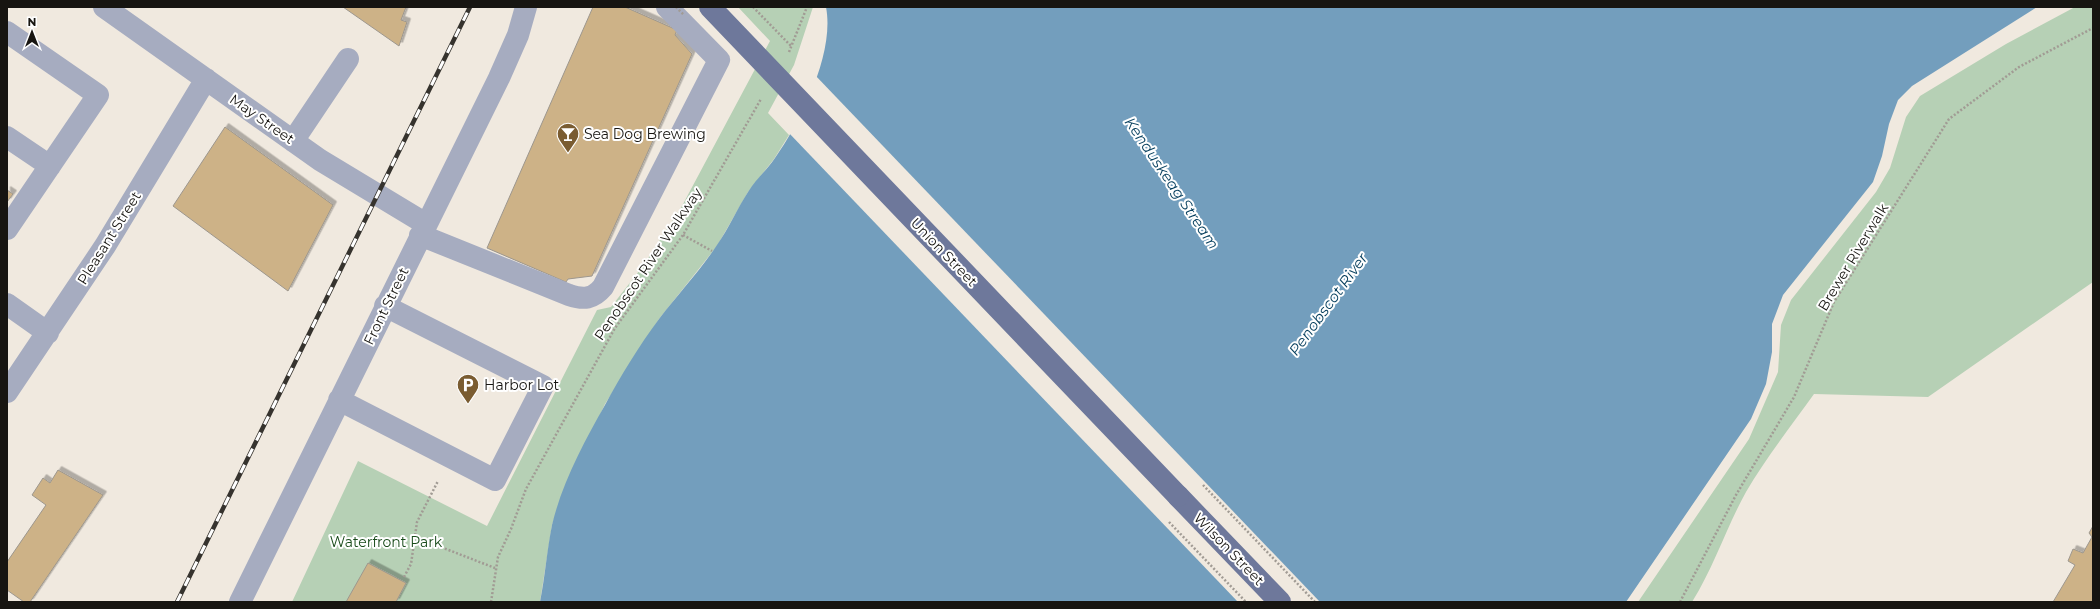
<svg xmlns="http://www.w3.org/2000/svg" width="2100" height="609" font-family="Montserrat,sans-serif">
<defs>
<filter id="shadow"><feDropShadow dx="3.5" dy="-3.5" stdDeviation="0" flood-color="#0004"/></filter>
</defs>
<rect width="100%" height="100%" fill="#f0e9df"/>
<path fill="#b6d0b5" d="M 738,7 L 813,7 L 794,65 L 768,113 L 789,135 L 774,159 L 748,192 L 717,246 L 659,319 L 605,404 L 561,498 L 552,525 L 540,602 L 292,602 L 358,461 L 487,526 L 597,310 L 611,307 L 643,266 L 682,206 L 770,41 Z
M 2075,7 L 2093,7 L 2093,282 L 1928,397 L 1814,394 C 1792,425 1765,459 1746,492 C 1726,528 1714,567 1692,602 L 1638,602 L 1749,439 L 1778,372 L 1781,325 L 1791,300 L 1876,192 L 1890,168 L 1906,117 L 1920,96 L 2006,44 Z"/>
<path fill="#739ebd" d="M 826,7 L 2037,7 L 1912,86 L 1898,100 L 1889,124 L 1882,156 L 1873,182 L 1783,295 L 1772,324 L 1772,352 L 1766,384 L 1751,419 L 1626,602 L 540,602 C 545,577 547,550 552,525 C 562,483 584,442 605,405 C 621,375 639,346 659,319 C 678,294 700,271 717,245 C 729,228 737,209 748,192 C 756,179 767,170 775,158 C 801,121 835,53 826,7 Z"/>
<path fill="#f0e9df" d="M 814,74 L 1320,602 L 1238,602 L 788,132 Z"/>
<path fill="#cdb287" stroke="#9d978e" filter="url(#shadow)" d="M 343,7 L 406,7 L 401,20 L 407,22 L 399,46 Z
M 593,7 L 625,7 L 677,30 L 675,35 L 692,54 L 592,276 L 568,279 L 566,282 L 487,248 Z
M 225,127 L 333,205 L 288,291 L 173,206 Z
M 7,190 L 13,194 L 7,202 Z
M 58,470 L 103,495 L 30,602 L 24,602 L 7,590 L 7,562 L 46,505 L 32,495 L 43,478 L 50,483 Z
M 2093,526 L 2093,602 L 2053,602 L 2075,565 L 2068,561 L 2073,549 L 2083,553 L 2092,537 L 2089,533 Z
M 368,563 L 406,583 L 396,602 L 346,602 Z"/>
<g fill="none" stroke-linecap="round" stroke-linejoin="round">
<path stroke="#a19b94" stroke-width="2.5" stroke-dasharray="2 2" stroke-linecap="butt" d="M 753,7 L 792,47
M 789,52 L 807,7
M 683,235 L 712,251
M 415,537 L 495,568
M 404,577 L 411,564 L 417,522 L 438,481
M 491,602 L 498,557 L 511,529 L 526,489 L 615,328 L 683,235 L 761,99
M 1680,602 L 1736,495 L 1794,397 L 1834,302 L 1949,119 L 2019,67 L 2093,28"/>
<path stroke="#a6acc0" stroke-width="22" d="M 104,7 L 320,160 L 426,224
M 7,32 L 98,95 L 7,229
M 7,137 L 50,166
M 293,141 L 348,59
M 420,235 L 569,295 C 584,300 593,299 603,287 L 719,60 L 667,7
M 7,304 L 48,333
M 7,392 L 105,246 L 206,79
M 339,400 L 495,480 L 543,386 L 385,306
M 240,602 L 499,78 L 518,35 L 526,7"/>
<path stroke="#6e789b" stroke-width="22" d="M 1178,496 L 1280,602"/>
<g stroke="#36332e" stroke-width="4.5">
<path id="rail" d="M 177,602 L 470,7"/>
</g>
<use href="#rail" stroke="#fff" stroke-width="3" stroke-dasharray="9" stroke-linecap="butt"/>
<path stroke="#a19b94" stroke-width="2.5" stroke-dasharray="2 2" stroke-linecap="butt" d="M 676,7 L 684,15
M 1203,485 L 1315,602
M 1169,522 L 1246,602"/>
<path stroke="#6e789b" stroke-width="22" d="M 710,7 L 1178,496"/>
</g>
<defs>
<g id="bar-pin" transform="scale(1.15)"><path d="M0 17L-7.5 6A9.5 9.5 0 1 1 7.5 6Z" fill="#7a5c31" stroke="#fff"/><path d="M-6-5H6L.8 .8V4.5H3.5V6h-7V4.5H-.8V.8Z" fill="#fff"/></g>
<g id="parking-pin" transform="scale(1.15)"><path d="M0 17L-7.5 6A9.5 9.5 0 1 1 7.5 6Z" fill="#7a5c31" stroke="#fff"/><path d="M-3.5-5.5H1a3.5 3.5 0 0 1 0 7H-1V5.5H-3.5ZM-1-3.4V-.6H.8a1.4 1.4 0 0 0 0-2.8Z" fill="#fff"/></g>
</defs>
<g fill-rule="evenodd">
<use href="#bar-pin" x="568" y="134"/>
<use href="#parking-pin" x="468" y="385"/>
</g>
<g text-anchor="middle" dominant-baseline="central" stroke-width="4" stroke-linejoin="round" paint-order="stroke">
<g font-size="14" fill="#171511" stroke="#fff">
<text transform="translate(262 119) rotate(35)">May Street</text>
<text transform="translate(109 238) rotate(-58)">Pleasant Street</text>
<text transform="translate(944 252) rotate(46)">Union Street</text>
<text transform="translate(1853 257) rotate(-59)">Brewer Riverwalk</text>
<text transform="translate(648 264) rotate(-56)">Penobscot River Walkway</text>
<text transform="translate(386 306) rotate(-64)">Front Street</text>
<text transform="translate(1229 549) rotate(46)">Wilson Street</text>
</g>
<g font-size="14" fill="#171511" stroke="#fff" text-anchor="start">
<text x="584" y="134">Sea Dog Brewing</text>
<text x="484" y="385">Harbor Lot</text>
</g>
<g font-size="14" fill="#194b1a" stroke="#fff">
<text x="386" y="542">Waterfront Park</text>
</g>
<g font-size="15" font-style="italic" fill="#053e5d" stroke="#fff">
<text transform="translate(1172 183) rotate(56)">Kenduskeag Stream</text>
<text transform="translate(1328 304) rotate(-54)">Penobscot River</text>
</g>
</g>
<rect width="2100" height="609" fill="none" stroke="#171511" stroke-width="16"/>
<g transform="translate(32 32)" stroke="#ffffff" stroke-width="3" paint-order="stroke">
<path d="M0-3L7 15L0 10L-7 15Z" fill="#171511"/>
<text y="-6" font-size="11" font-weight="bold" text-anchor="middle" fill="#171511">N</text>
</g>
</svg>
